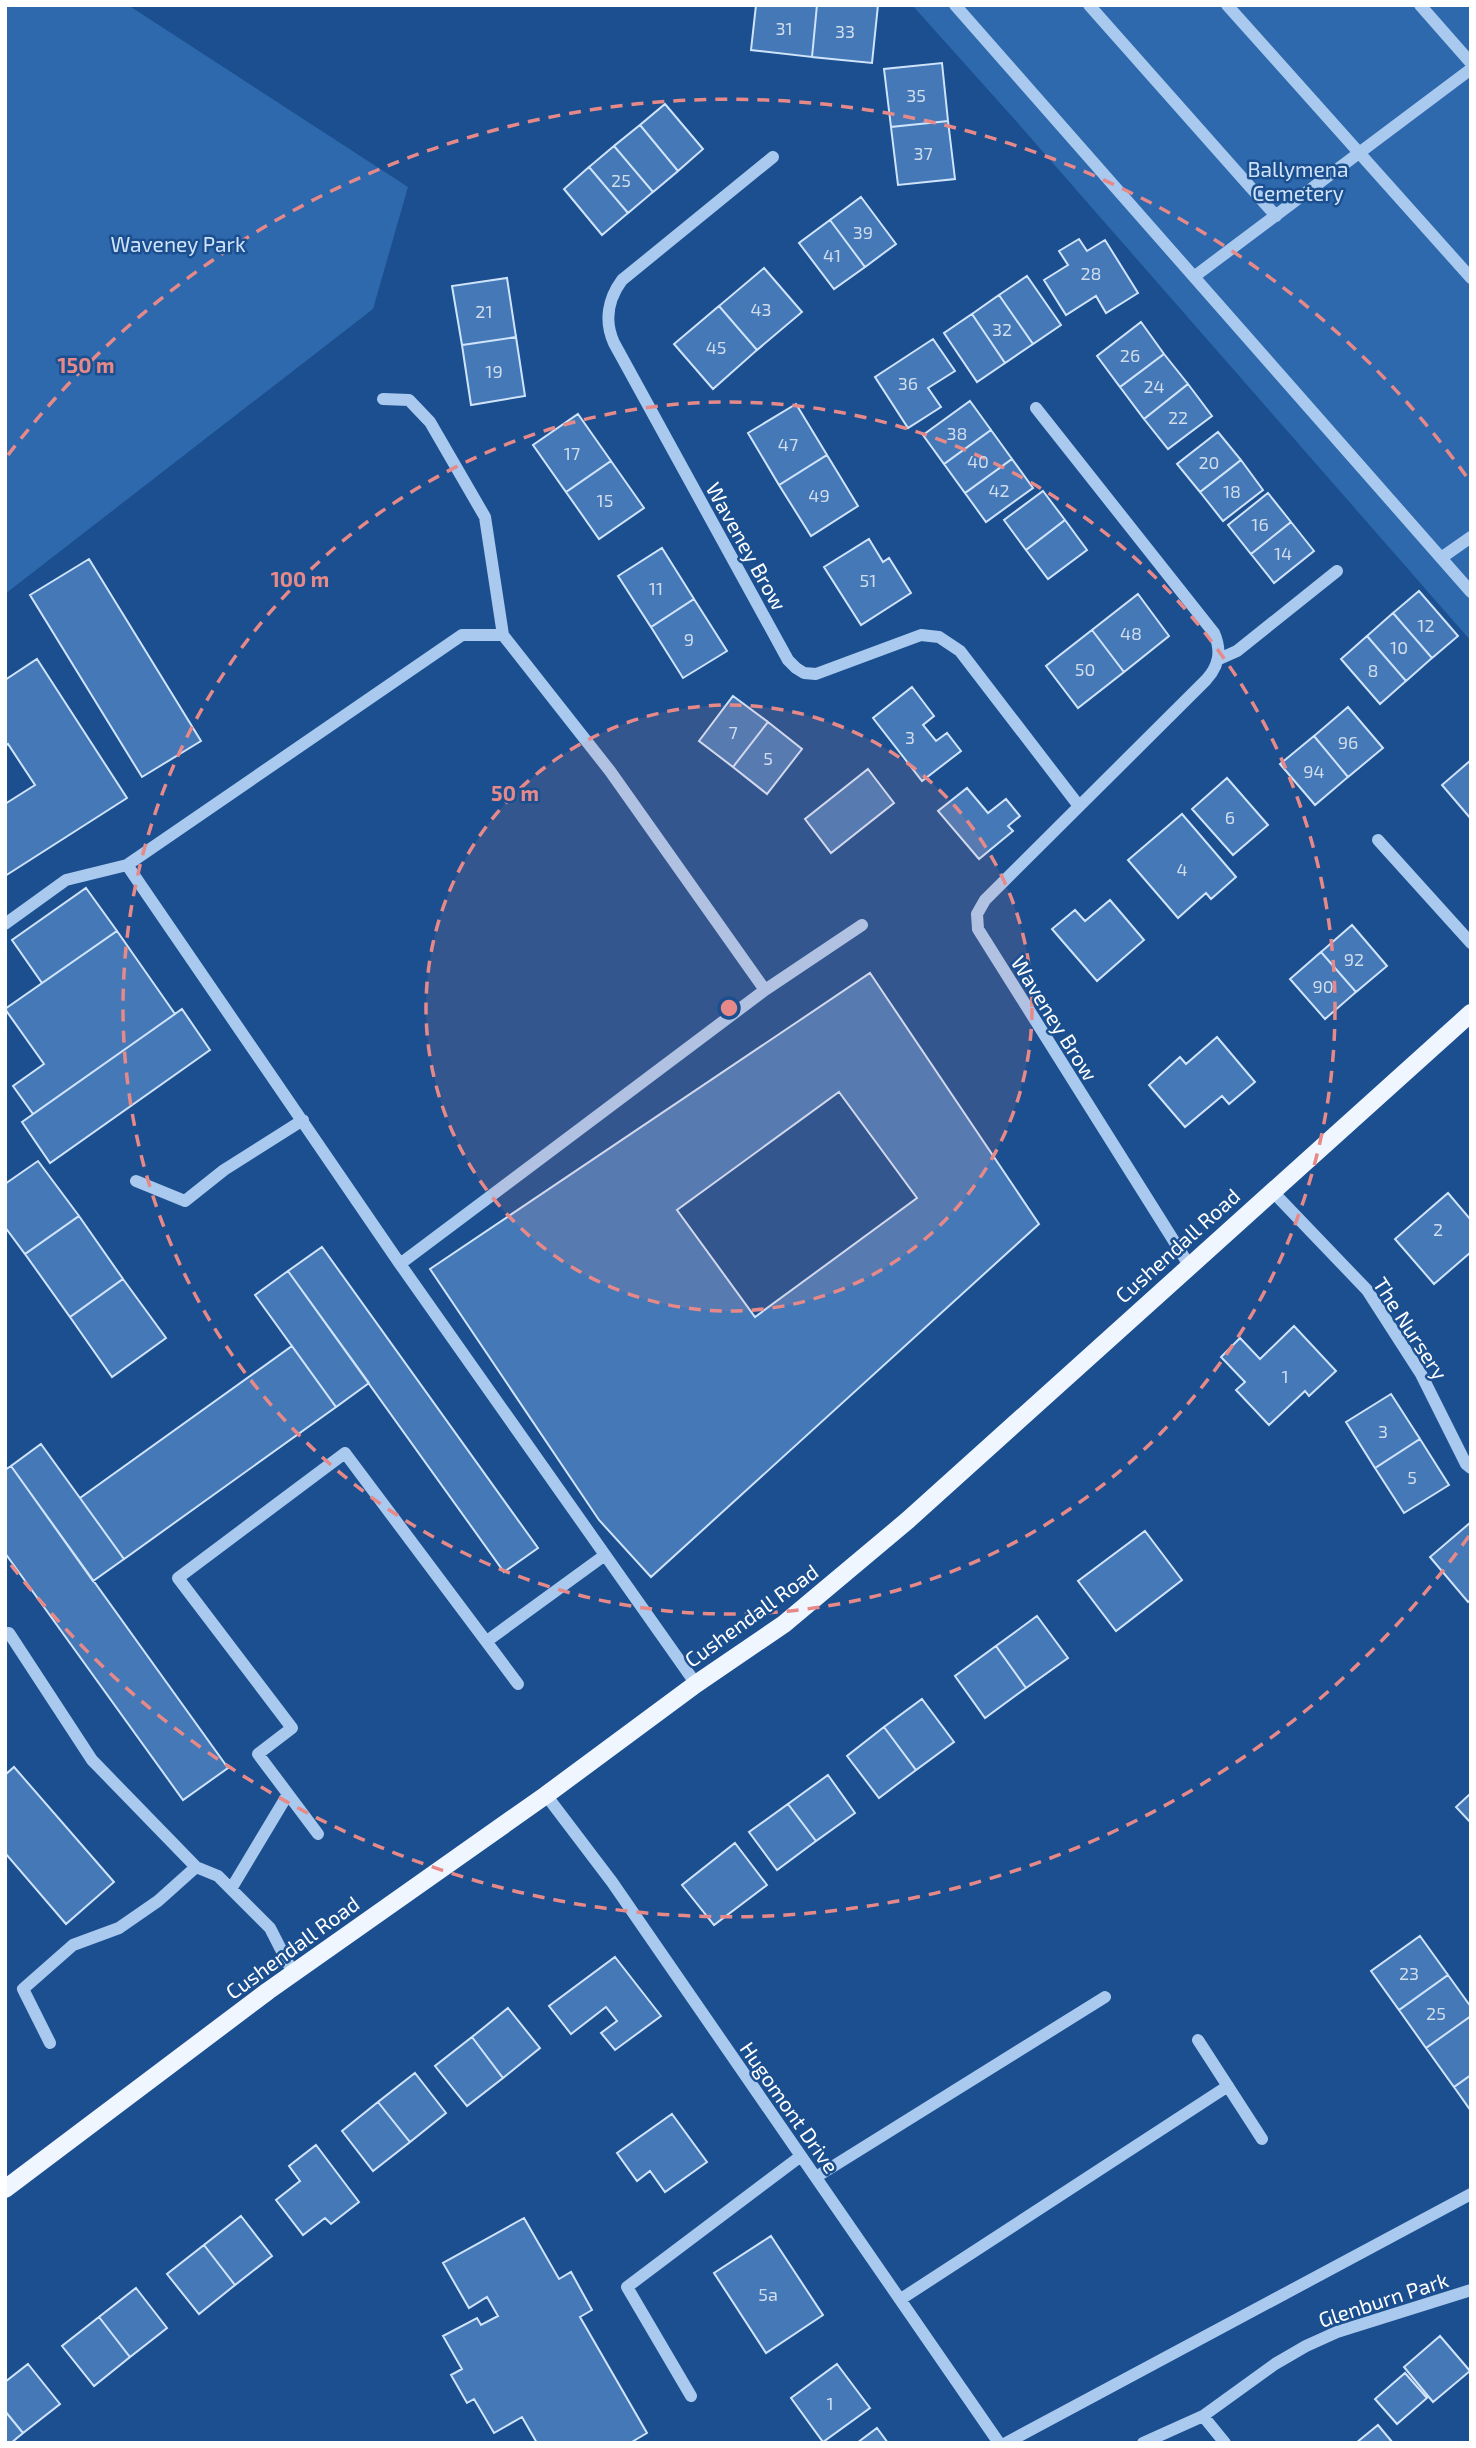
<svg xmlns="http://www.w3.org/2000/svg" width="1476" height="2448" font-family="'Exo 2',sans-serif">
<rect width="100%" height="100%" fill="#1b4f8f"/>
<path fill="#2e69ad" d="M 5,5 L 128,5 L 408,187 L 373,309 L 5,594 Z
M 912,5 L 1471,5 L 1471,641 L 1016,121 Z"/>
<path fill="#4478b7" stroke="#cfe3fa" stroke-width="2" fill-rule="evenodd" d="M 756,5 L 817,5 L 812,57 L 751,50 Z
M 817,5 L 878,5 L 872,63 L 812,57 Z
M 942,63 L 948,121 L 891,127 L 884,69 Z
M 665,104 L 703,149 L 678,171 L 640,125 Z
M 948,121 L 955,179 L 898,185 L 891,127 Z
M 640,125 L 678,171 L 653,192 L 614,146 Z
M 614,146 L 653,192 L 628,213 L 589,167 Z
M 589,167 L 628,213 L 602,235 L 564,189 Z
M 861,197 L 896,244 L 865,267 L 830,220 Z
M 830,220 L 865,267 L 834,289 L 799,243 Z
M 1079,239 L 1087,251 L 1105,240 L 1138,293 L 1106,313 L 1096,296 L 1066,315 L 1044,280 L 1068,265 L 1059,251 Z
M 764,268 L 802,312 L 757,350 L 719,306 Z
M 1027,276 L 1061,325 L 1033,344 L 999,295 Z
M 507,278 L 516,337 L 462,345 L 452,286 Z
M 999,295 L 1033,344 L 1005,363 L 972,314 Z
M 719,306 L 757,350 L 713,389 L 674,344 Z
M 972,314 L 1005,363 L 977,382 L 944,333 Z
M 1141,322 L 1164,354 L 1120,387 L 1097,356 Z
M 516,337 L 525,396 L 471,405 L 462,345 Z
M 933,339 L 955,371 L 928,388 L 941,407 L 908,428 L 875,377 Z
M 1164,354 L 1188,384 L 1144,419 L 1120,387 Z
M 1188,384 L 1212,416 L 1168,449 L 1144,419 Z
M 970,401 L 991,430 L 944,464 L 923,435 Z
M 796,404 L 827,455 L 779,485 L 748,433 Z
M 578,414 L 611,461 L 566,492 L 533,445 Z
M 991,430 L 1012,459 L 965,493 L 944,464 Z
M 1218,432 L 1241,460 L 1200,492 L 1177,464 Z
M 827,455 L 858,506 L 811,536 L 779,485 Z
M 1012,459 L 1033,488 L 986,522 L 965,493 Z
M 1241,460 L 1263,490 L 1223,521 L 1200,492 Z
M 611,461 L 644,508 L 599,539 L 566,492 Z
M 1043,491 L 1065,520 L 1026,550 L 1004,520 Z
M 1268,493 L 1291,522 L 1251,554 L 1228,525 Z
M 1065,520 L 1087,550 L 1048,579 L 1026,550 Z
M 1291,522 L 1314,551 L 1274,583 L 1251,554 Z
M 869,539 L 883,562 L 889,558 L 911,593 L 861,625 L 824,567 Z
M 662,548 L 694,599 L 651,627 L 618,576 Z
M 89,559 L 201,741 L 142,777 L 30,595 Z
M 1419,591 L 1458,636 L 1432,658 L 1393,613 Z
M 1138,594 L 1169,636 L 1124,672 L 1092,630 Z
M 694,599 L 727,651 L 683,678 L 651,627 Z
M 1393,613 L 1432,658 L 1406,681 L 1367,636 Z
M 1092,630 L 1124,672 L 1078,708 L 1046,666 Z
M 1367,636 L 1406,681 L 1380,704 L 1341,659 Z
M 37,659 L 127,798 L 5,876 L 5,804 L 35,785 L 8,744 L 5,746 L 5,680 Z
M 912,687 L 934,716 L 923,725 L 936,741 L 947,733 L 961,751 L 922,781 L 873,718 Z
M 733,696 L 768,722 L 733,767 L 699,741 Z
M 1348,707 L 1383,748 L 1348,777 L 1314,736 Z
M 768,722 L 802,749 L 767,794 L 733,767 Z
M 1314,736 L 1348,777 L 1315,805 L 1280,764 Z
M 1471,760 L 1471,819 L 1442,785 Z
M 868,769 L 894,803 L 831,853 L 805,819 Z
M 1227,778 L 1268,825 L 1233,855 L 1192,809 Z
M 967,788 L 988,813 L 1006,799 L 1020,816 L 1008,826 L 1013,831 L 979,859 L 938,811 Z
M 1182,814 L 1236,877 L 1211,899 L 1206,893 L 1178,918 L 1128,860 Z
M 86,888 L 117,931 L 42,983 L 12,940 Z
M 1110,900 L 1144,940 L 1097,981 L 1052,929 L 1075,910 L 1085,921 Z
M 1352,925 L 1387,966 L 1356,992 L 1321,952 Z
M 117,931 L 175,1014 L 33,1114 L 13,1086 L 44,1064 L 5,1009 Z
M 1321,952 L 1356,992 L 1325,1019 L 1290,979 Z
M 870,973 L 1039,1224 L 651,1577 L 599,1520 L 430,1269 ZM 839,1092 L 917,1198 L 755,1317 L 677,1210 Z
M 182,1009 L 210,1050 L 50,1163 L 22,1122 Z
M 1217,1037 L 1255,1082 L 1229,1104 L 1222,1096 L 1185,1127 L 1149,1085 L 1180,1057 L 1186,1064 Z
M 38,1161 L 79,1216 L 25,1254 L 5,1227 L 5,1184 Z
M 1448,1193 L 1471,1220 L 1471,1252 L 1434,1284 L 1395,1239 Z
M 79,1216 L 123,1279 L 70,1317 L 25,1254 Z
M 322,1247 L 538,1548 L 504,1572 L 288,1271 Z
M 288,1271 L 369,1383 L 336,1407 L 255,1295 Z
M 123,1279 L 166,1338 L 112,1377 L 70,1317 Z
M 1294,1326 L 1336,1371 L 1309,1396 L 1305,1391 L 1269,1425 L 1236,1390 L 1245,1382 L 1221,1357 L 1240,1338 L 1260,1359 Z
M 292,1346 L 336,1407 L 124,1559 L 80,1498 Z
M 1391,1394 L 1420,1439 L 1375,1468 L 1346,1422 Z
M 1420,1439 L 1449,1485 L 1404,1513 L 1375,1468 Z
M 41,1444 L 124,1559 L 93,1581 L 11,1466 Z
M 11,1466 L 228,1768 L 183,1800 L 5,1553 L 5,1470 Z
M 1471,1522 L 1471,1600 L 1468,1602 L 1430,1557 Z
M 1145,1531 L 1182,1580 L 1116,1631 L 1078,1581 Z
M 1037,1616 L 1068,1658 L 1026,1688 L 996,1646 Z
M 996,1646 L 1026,1688 L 985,1718 L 955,1676 Z
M 922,1699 L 954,1742 L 916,1770 L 884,1727 Z
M 884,1727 L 916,1770 L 879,1798 L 847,1756 Z
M 14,1767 L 114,1882 L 66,1924 L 5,1853 L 5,1775 Z
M 828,1775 L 855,1813 L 816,1841 L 788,1804 Z
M 1471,1793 L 1471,1823 L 1456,1807 Z
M 788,1804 L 816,1841 L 777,1870 L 749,1832 Z
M 735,1843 L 767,1885 L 714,1925 L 682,1885 Z
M 1420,1936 L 1448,1975 L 1399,2010 L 1371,1971 Z
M 615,1957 L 661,2016 L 615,2050 L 601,2033 L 617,2021 L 606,2007 L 571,2034 L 549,2006 Z
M 1448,1975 L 1471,2007 L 1471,2016 L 1426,2048 L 1399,2010 Z
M 508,2008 L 540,2048 L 503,2078 L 472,2037 Z
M 1471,2016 L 1471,2075 L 1454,2087 L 1426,2048 Z
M 472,2037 L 503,2078 L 467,2106 L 435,2066 Z
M 415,2073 L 446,2113 L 410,2142 L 378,2102 Z
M 1471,2075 L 1471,2111 L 1454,2087 Z
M 378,2102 L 410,2142 L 373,2171 L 342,2131 Z
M 672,2114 L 707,2162 L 665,2192 L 650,2171 L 637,2181 L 617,2153 Z
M 316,2145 L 359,2202 L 331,2224 L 325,2218 L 303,2235 L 276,2200 L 300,2181 L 289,2166 Z
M 241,2216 L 272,2256 L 235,2285 L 204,2245 Z
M 524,2218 L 559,2279 L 571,2272 L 592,2310 L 580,2317 L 647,2433 L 630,2443 L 537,2443 L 522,2417 L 494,2433 L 474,2399 L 467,2403 L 451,2375 L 462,2369 L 443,2336 L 477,2318 L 481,2325 L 498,2316 L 487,2297 L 469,2308 L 443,2263 Z
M 771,2236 L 823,2315 L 766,2353 L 714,2273 Z
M 204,2245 L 235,2285 L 199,2314 L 167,2274 Z
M 136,2288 L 167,2328 L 130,2357 L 99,2317 Z
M 99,2317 L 130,2357 L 94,2386 L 62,2346 Z
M 1440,2336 L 1470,2371 L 1433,2402 L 1404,2367 Z
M 28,2364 L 60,2404 L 23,2433 L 5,2411 L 5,2382 Z
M 837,2364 L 870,2408 L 823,2442 L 791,2398 Z
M 1405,2373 L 1427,2398 L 1397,2424 L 1375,2399 Z
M 5,2411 L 23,2433 L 11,2443 L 5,2443 Z
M 1378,2425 L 1393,2443 L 1356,2443 Z
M 877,2428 L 888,2443 L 857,2443 Z"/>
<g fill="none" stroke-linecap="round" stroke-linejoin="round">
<path stroke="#a9c9ee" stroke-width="12" d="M 955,5 L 1471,592
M 1089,5 L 1276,216
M 1227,5 L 1471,278
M 1420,5 L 1471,63
M 773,157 L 622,280 C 608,299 604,321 614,343 L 788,660 L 796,668 L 804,673 L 816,674 L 921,635 L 939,637 L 960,651 L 1079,806
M 1195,276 L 1471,69
M 383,399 L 409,400 L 430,422 L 485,517 L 503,635 L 610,771 L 765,990
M 1036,408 L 1214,633 C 1222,651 1219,666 1206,680 L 985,900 L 977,914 L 978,929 L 1189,1265
M 1441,558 L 1471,537
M 1219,659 L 1237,651 L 1337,571
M 1378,840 L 1471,943
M 127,865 L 462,635 L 503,635
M 5,924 L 66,880 L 127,865 L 400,1264 L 696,1684
M 136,1181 L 185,1201 L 224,1170 L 303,1120
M 1272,1191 L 1367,1290 L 1421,1374 L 1466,1464 L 1471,1468
M 400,1264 L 765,990 L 862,925
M 5,1633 L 9,1633 L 92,1760 L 196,1867 L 218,1876 L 270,1928 L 293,1973
M 487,1641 L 605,1555
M 546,1795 L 612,1882 L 999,2443
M 318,1834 L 258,1754 L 292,1728 L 178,1578 L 345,1453 L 518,1684
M 231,1889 L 288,1794
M 1198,2040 L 1262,2139
M 50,2043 L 23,1989 L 73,1945 L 119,1928 L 158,1901 L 196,1867
M 816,2177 L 1105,1997
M 901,2299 L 1228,2086
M 691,2396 L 627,2287 L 801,2156
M 1203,2416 L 1225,2443
M 1006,2443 L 1471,2194
M 1143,2443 L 1203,2416 L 1275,2364 L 1306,2346 L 1337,2332 L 1471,2290"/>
<path stroke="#f0f6ff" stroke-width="18" d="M 5,2189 L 268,1991 L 546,1795 L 696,1684 L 784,1624 L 908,1520 L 1471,1013"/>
</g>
<circle cx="729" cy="1008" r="303" fill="#e88989" fill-opacity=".12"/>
<g fill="none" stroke="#e88989" stroke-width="3.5" stroke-dasharray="12 9">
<circle cx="729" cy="1008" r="303"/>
<circle cx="729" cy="1008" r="606"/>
<path d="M1469 1536A909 909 0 0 1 8 1561M8 455A909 909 0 0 1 1469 480"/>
</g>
<g text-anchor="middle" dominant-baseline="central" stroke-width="5" stroke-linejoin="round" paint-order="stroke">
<g font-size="18" fill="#d0dded">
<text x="784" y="28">31</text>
<text x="845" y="31">33</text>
<text x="916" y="95">35</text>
<text x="923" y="153">37</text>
<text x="621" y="180">25</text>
<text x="863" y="232">39</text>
<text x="832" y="255">41</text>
<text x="1091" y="273">28</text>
<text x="761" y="309">43</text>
<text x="484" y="311">21</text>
<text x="1002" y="329">32</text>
<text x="716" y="347">45</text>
<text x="1130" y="355">26</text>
<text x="494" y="371">19</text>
<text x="908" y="383">36</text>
<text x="1154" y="386">24</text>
<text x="1178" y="417">22</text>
<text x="957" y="433">38</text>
<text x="788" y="444">47</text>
<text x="572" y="453">17</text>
<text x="978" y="461">40</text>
<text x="1209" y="462">20</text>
<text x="999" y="490">42</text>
<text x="1232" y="491">18</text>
<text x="819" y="495">49</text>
<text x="605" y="500">15</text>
<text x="1260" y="524">16</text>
<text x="1283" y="553">14</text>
<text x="868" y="580">51</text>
<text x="656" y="588">11</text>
<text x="1426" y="625">12</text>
<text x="1131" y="633">48</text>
<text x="689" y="639">9</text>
<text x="1399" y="647">10</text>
<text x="1085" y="669">50</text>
<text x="1373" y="670">8</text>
<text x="733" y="732">7</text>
<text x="910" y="737">3</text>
<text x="1348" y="742">96</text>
<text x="768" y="758">5</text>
<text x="1314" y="771">94</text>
<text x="1230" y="817">6</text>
<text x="1182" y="869">4</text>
<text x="1354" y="959">92</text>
<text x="1323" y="986">90</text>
<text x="1438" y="1229">2</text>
<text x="1285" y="1376">1</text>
<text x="1383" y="1431">3</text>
<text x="1412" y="1477">5</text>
<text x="1409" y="1973">23</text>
<text x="1436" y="2013">25</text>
<text x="768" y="2294">5a</text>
<text x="830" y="2403">1</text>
</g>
<g font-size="21" fill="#cfe3fa" stroke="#1b4f8f">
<text x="1298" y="168">Ballymena<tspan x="1298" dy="24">Cemetery</tspan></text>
<text x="178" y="243">Waveney Park</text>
</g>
<g font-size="21" fill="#fff" stroke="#1b4f8f">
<text transform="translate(747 546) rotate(61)">Waveney Brow</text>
<text transform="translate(1055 1018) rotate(58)">Waveney Brow</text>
<text transform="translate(1177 1245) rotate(-42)">Cushendall Road</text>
<text transform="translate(1411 1328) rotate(57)">The Nursery</text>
<text transform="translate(751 1615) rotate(-36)">Cushendall Road</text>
<text transform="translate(292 1947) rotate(-36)">Cushendall Road</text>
<text transform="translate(790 2107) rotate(55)">Hugomont Drive</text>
<text transform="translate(1383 2299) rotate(-18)">Glenburn Park</text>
</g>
</g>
<circle cx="729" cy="1008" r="10" fill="#e88989" stroke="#1b4f8f" stroke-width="3.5"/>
<g font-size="21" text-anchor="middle" font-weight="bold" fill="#e88989" stroke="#1b4f8f" stroke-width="5" stroke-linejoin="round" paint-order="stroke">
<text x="86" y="373">150 m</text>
<text x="300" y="587">100 m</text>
<text x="515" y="801">50 m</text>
</g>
<rect width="1476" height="2448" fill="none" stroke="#ffffff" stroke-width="14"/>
</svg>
